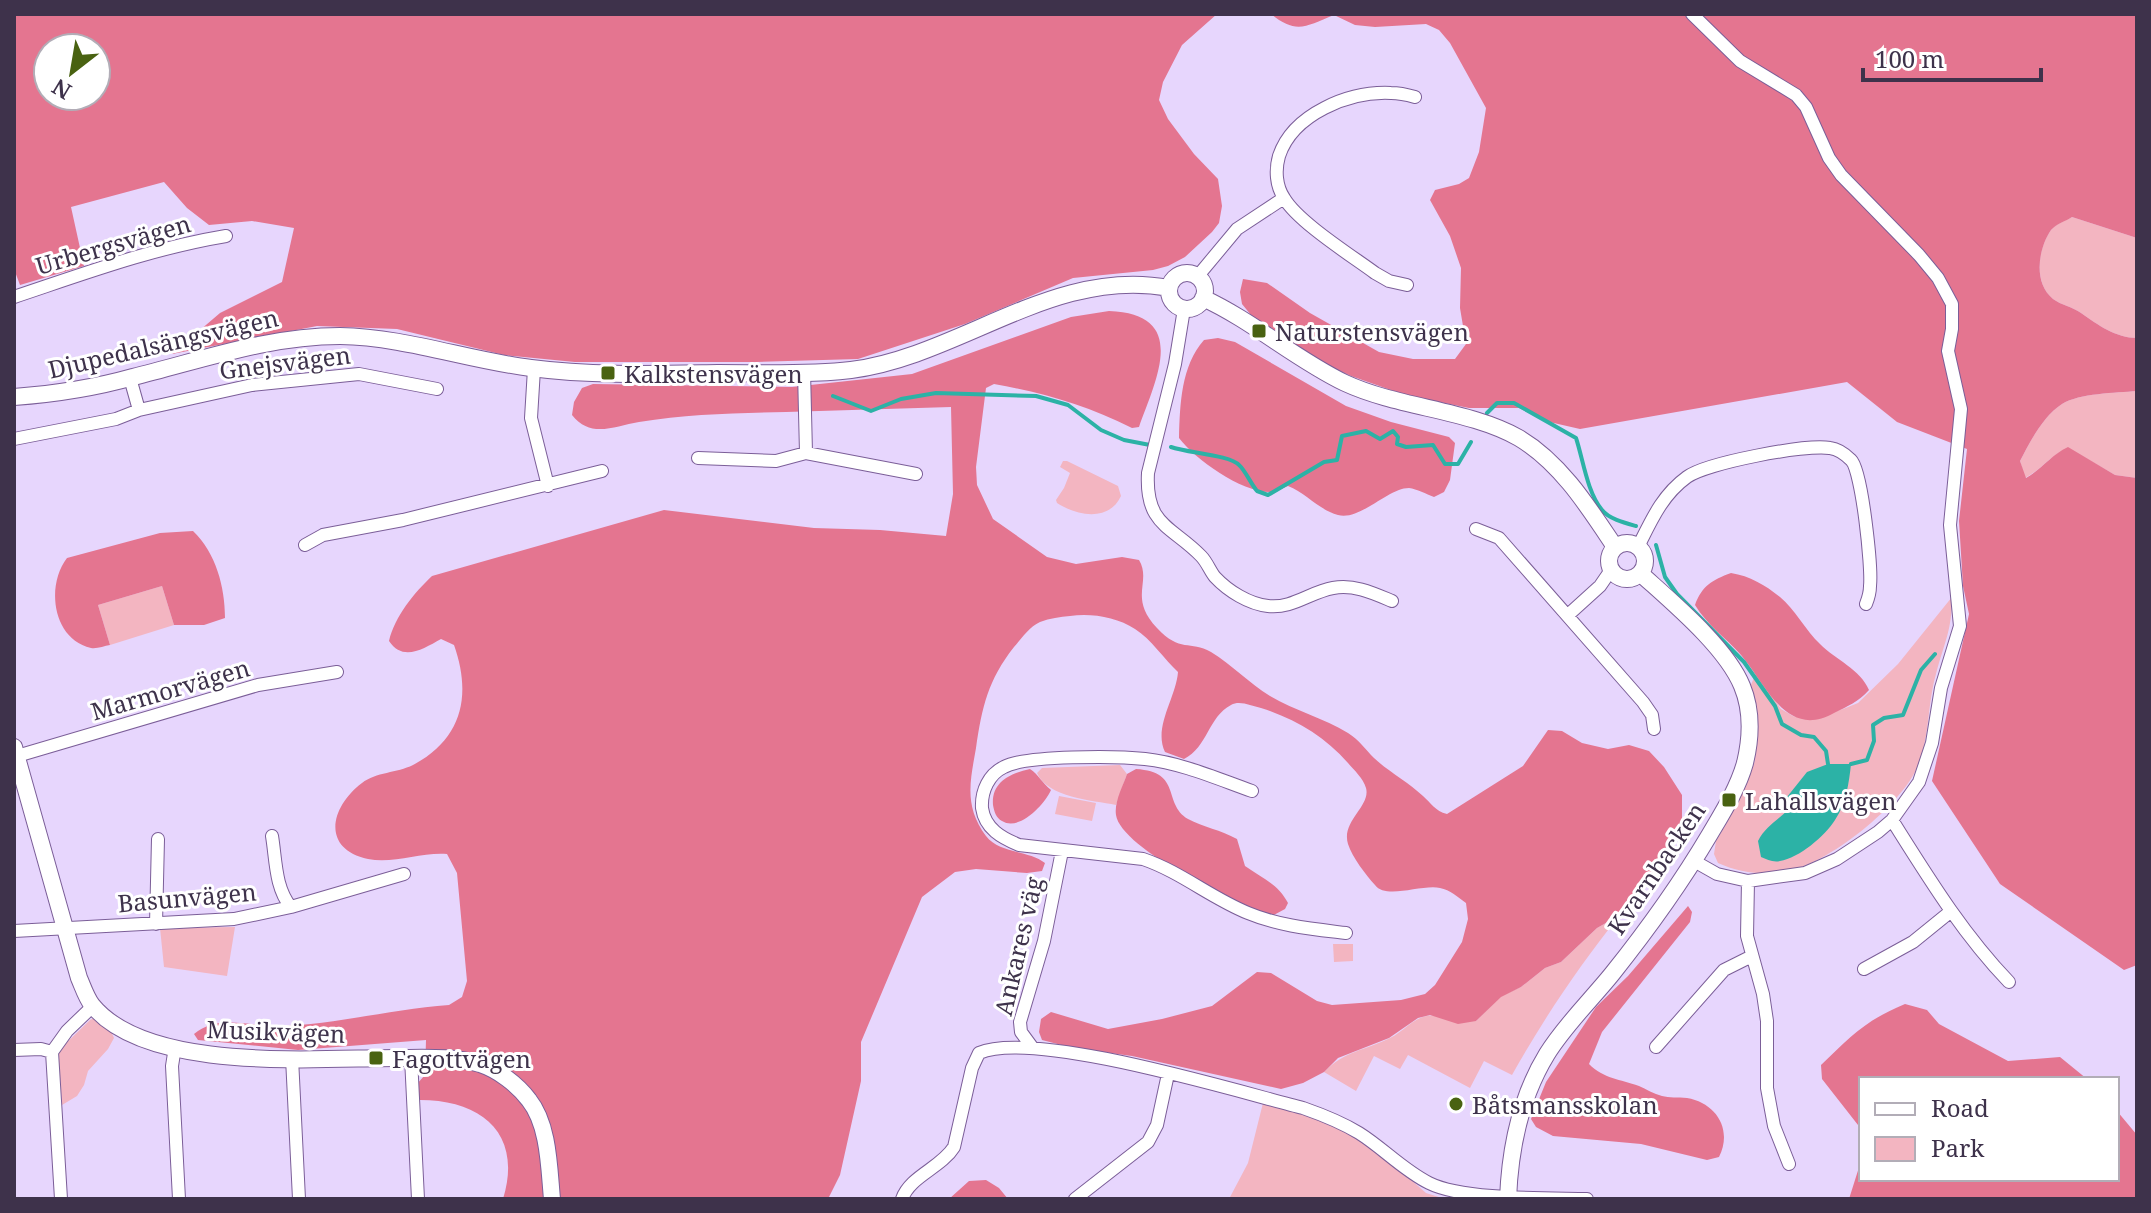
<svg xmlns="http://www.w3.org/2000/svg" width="2151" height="1213" font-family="'Noto Serif',serif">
<rect width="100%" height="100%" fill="#e7d6fd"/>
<path fill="#f3b5c1" d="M 2072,217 L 2137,238 L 2137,338 C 2116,338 2098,325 2081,313 C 2073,307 2061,305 2053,299 C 2033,283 2038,248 2051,230 C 2056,224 2066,220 2072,217 Z
M 2137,391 L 2137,478 L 2115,475 L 2068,448 C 2051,455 2042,469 2025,478 L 2020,461 C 2030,442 2043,416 2062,404 C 2080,393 2115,393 2137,391 Z
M 1063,461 L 1067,461 L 1118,486 L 1121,496 C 1109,522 1077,516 1057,503 L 1056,500 L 1064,488 L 1070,473 L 1060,467 Z
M 162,586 L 174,625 L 110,645 L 98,605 Z
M 1952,597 C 1952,631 1944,643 1936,674 C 1927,705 1930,741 1916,770 C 1897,809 1822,870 1777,873 C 1758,875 1735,871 1718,863 L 1714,854 L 1716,841 L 1729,819 L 1754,764 L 1758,732 L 1750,687 L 1756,673 L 1781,709 L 1793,716 L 1810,720 L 1843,709 L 1858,703 L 1898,664 Z
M 1120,765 L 1127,774 L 1116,805 C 1092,800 1048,798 1037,773 L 1042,768 Z
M 1059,796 L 1096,803 L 1092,821 L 1055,814 Z
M 1620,915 C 1579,966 1544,1018 1512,1075 L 1484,1061 L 1470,1088 L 1408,1055 L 1400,1069 L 1374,1056 L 1356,1091 L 1324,1072 C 1346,1050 1364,1051 1390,1038 C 1403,1032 1413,1018 1427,1016 C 1434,1014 1465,1020 1476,1021 L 1501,996 L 1521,987 L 1545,968 L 1561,962 L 1597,928 Z
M 235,927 L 227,976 L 164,967 L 160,928 Z
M 1333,944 L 1353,944 L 1353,961 L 1334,962 Z
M 96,1017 L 110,1029 L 114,1038 L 108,1049 L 88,1071 L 84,1085 L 77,1096 L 62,1105 L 58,1051 L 90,1020 Z
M 1263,1103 L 1315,1118 L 1348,1132 L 1401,1171 L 1426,1193 L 1442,1198 L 1478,1196 L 1478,1199 L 1229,1199 L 1248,1163 Z"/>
<path fill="#e47590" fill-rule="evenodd" d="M 14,14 L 1217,14 L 1182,45 L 1163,82 L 1159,100 L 1168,119 L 1194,154 L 1218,179 L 1222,206 L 1219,223 L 1212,232 L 1185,257 L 1168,266 L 1153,270 L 1073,278 L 965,324 L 858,359 L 756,362 L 575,362 L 504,355 L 397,329 L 317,326 L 172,354 L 220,313 L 282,282 L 294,228 L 252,221 L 209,225 L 187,208 L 164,182 L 71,207 L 84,266 L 20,285 L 14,269 ZM 48,48 L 96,48 L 96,96 L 48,96 Z
M 1271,14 L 2137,14 L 2137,238 L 2072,217 C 2066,221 2056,224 2051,230 C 2038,249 2033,283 2053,299 C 2061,305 2073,307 2081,313 C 2098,325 2116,338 2137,338 L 2137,391 C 2115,393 2080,393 2062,404 C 2043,416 2030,442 2020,461 L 2026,478 C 2042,469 2051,455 2068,447 L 2115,475 L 2137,478 L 2137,965 L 2124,970 L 2000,884 L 1932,781 L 1969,614 L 1963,586 L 1959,521 L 1967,449 L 1897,422 L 1847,382 L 1580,429 L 1545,421 L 1519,408 L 1469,408 L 1405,395 L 1351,376 L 1315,359 L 1255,320 L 1242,304 L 1240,292 L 1243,279 L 1267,283 L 1310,313 L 1379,352 L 1413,359 L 1455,359 L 1466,344 L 1460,308 L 1461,268 L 1450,236 L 1430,200 L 1435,190 L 1459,184 L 1469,178 L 1479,152 L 1486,108 L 1450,43 L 1439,30 L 1426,24 L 1375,27 L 1355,25 L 1334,15 C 1306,26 1297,35 1271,14 Z
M 1109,311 C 1190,314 1156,379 1139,427 L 1132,428 C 1086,405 1044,393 994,384 L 986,388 L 976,467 L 977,485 L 993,519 L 1047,557 L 1076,564 L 1122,557 L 1139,560 C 1152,582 1128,597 1157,628 C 1180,653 1190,640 1211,652 C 1232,665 1249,683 1270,696 C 1295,711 1324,718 1348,733 C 1359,740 1365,749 1374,758 C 1389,772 1408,782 1423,796 C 1431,803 1435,811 1447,814 L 1523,766 L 1548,730 L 1562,731 L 1582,743 L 1608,749 L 1629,745 L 1649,751 L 1664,767 L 1682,795 L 1682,820 L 1677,841 L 1667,858 L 1620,915 L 1597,928 L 1561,962 L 1545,968 L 1521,987 L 1501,997 L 1476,1021 L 1458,1024 L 1430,1015 L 1418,1018 L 1389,1038 L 1338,1058 L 1324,1072 L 1303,1083 L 1281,1089 L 1132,1056 L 1073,1048 L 1042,1040 L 1039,1032 L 1041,1019 L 1051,1012 L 1108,1029 L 1162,1019 L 1212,1006 L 1257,972 L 1271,973 L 1317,1001 L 1332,1005 L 1401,1000 L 1425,994 L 1435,985 L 1462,942 L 1468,919 L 1466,903 C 1458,897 1450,890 1440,888 C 1422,884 1386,900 1375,885 C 1366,875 1352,857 1348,844 C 1341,821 1371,806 1366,788 C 1363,778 1354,770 1348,763 C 1324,736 1295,719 1261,708 C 1251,706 1240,700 1231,705 C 1208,717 1208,747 1184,759 L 1165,752 C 1153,727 1176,698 1178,672 C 1164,659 1151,639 1135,629 C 1117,617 1091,613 1070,616 C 1060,617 1050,618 1040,622 C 1029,627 1022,638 1014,647 C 988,680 982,707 976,748 C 970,782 964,806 986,836 C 1000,854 1029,850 1045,863 L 1042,871 L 1027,873 L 976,869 L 955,872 L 922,897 L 861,1042 L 861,1081 L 840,1175 L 828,1199 L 503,1199 C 523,1134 482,1100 420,1100 L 416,1085 L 425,1075 L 426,1040 L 298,1050 L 198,1040 L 194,1034 C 217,1014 249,1026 277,1026 C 334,1025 392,1009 449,1005 L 462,997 L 467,981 L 457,873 L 447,854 C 421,852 394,864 368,859 C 321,849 330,807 362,783 C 376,772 397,773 413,765 C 462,739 472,696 454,645 L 441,639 C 423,649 403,662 389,641 C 395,616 414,593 432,576 L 664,510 L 814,528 L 880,530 L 946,536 L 953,494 L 951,407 C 896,409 841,410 786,412 C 736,413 688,414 639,422 C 614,426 591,439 572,415 L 574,402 L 582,388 L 593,384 L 792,387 L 912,374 L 1071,317 Z
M 1218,338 L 1235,342 L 1346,406 L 1391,422 L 1449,437 L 1455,443 L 1450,480 L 1444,492 L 1434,497 C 1426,494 1417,489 1409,488 C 1388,488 1360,521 1338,515 C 1319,510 1306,493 1288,486 C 1283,488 1276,492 1271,492 C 1242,493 1195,459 1179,438 C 1180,404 1181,366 1204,340 Z
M 193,531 C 216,553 225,587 225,618 L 204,625 L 174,625 L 162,586 L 98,605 L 110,645 C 104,646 97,649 91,648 C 52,639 46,585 67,558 L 160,533 Z
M 1731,573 C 1750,576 1765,585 1780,597 C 1794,608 1806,631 1820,644 C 1836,660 1860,669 1869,690 C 1858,702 1848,706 1834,713 C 1786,740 1766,684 1741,655 C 1726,638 1707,625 1695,605 C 1702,586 1712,580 1731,573 Z
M 1030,769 C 1039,775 1042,783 1051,790 C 1045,804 1019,832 1002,821 C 996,818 994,811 993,805 C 991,782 1011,773 1030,769 Z
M 1136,769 C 1183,772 1162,803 1188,819 C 1203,827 1221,830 1237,839 L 1245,866 C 1262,878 1278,884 1288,903 L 1285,909 L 1272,916 C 1240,906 1121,849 1116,815 C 1114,802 1123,786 1127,774 Z
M 1688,906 L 1692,912 L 1690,922 L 1602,1032 L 1589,1064 C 1604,1079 1620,1079 1639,1086 C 1646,1089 1654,1094 1662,1096 C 1669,1098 1678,1097 1687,1098 C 1716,1103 1733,1129 1719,1157 L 1707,1160 L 1641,1144 L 1553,1136 L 1536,1127 L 1531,1119 L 1546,1082 L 1596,1007 L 1628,976 Z
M 1905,1004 L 1927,1010 L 1939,1024 L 2008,1061 L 2060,1057 L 2087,1079 L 1861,1079 L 1861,1157 L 1858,1125 L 1822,1079 L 1821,1065 C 1851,1036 1866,1020 1905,1004 Z
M 2117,1111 L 2137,1135 L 2137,1199 L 1849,1199 L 1861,1161 L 1861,1179 L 2117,1179 Z
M 986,1180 L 999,1188 L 1008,1199 L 949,1199 L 969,1181 Z"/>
<path fill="#2cb2a6" d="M 1828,764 L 1851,764 C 1849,783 1846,804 1835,820 C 1825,836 1799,858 1780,861 C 1773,863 1767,859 1761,857 L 1758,841 C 1765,827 1778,820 1789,809 L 1787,797 L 1807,772 Z"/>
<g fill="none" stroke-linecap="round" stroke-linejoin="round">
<path stroke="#2cb2a6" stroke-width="4" d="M 833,396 L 871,411 L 901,399 L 936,393 L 1036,396 L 1068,405 L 1101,430 L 1124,440 L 1150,445
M 1487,413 L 1497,403 L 1514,403 L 1576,438 C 1583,459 1587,492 1602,510 C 1609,519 1625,523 1636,526
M 1171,447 C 1188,453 1230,455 1239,465 C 1245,470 1251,484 1257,491 L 1268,495 L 1324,462 L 1337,460 L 1342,436 L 1366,431 L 1380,439 L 1393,431 L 1398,437 L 1397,444 L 1406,447 L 1433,445 L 1445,464 L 1458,464 L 1471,442
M 1656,545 L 1665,577 L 1677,594 L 1744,662 L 1775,706 L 1782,724 L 1801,735 L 1814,737 L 1826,751 L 1828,764
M 1851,764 L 1867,760 L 1874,741 L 1873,725 L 1884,718 L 1903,715 L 1921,670 L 1935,654"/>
<g stroke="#7b5e98" stroke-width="14">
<path id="minor" d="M 1692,14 L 1740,61 L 1796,95 L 1806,107 L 1829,158 L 1841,175 L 1919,255 L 1938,278 L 1952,304 L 1952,329 L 1948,351 L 1961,409 L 1950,525 L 1960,626 L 1941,688 L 1932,743 L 1919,782 L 1892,820 L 1878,832 L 1837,859 L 1805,873 L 1748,881 L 1717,874 L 1694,861
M 1197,277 L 1237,229 L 1284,198
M 1407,285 L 1389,281 L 1375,273 C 1352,256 1298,222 1284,198 C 1276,186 1275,170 1279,156 C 1293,114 1349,91 1391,93 C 1399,93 1408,95 1415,97
M 14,297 C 83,274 153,248 226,236
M 1184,309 L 1175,364 L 1148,473 C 1145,526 1172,526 1201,556 C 1207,562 1210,571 1215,577 C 1228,591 1249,604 1268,606 C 1292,609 1310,592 1333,588 C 1354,584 1373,593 1392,601
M 534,369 L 531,418 L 548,486
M 804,371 L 806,453
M 130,378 L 139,410
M 14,439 L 116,419 L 139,410 L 252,385 L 359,374 L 437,389
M 698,458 L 776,461 L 806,453 L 916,474
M 1476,529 L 1499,538 L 1643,702 L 1652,715 L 1654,729
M 305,545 L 323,535 L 403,520 L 602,471
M 1638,547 C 1651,521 1662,495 1687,477 C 1706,463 1805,444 1830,448 C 1838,449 1846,455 1851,460 C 1862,470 1872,568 1870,586 C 1870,592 1868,599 1866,604
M 1568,615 L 1600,586 L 1611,570
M 17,756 L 258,685 L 337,672
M 1252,791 C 1218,779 1182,763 1145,759 C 1118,756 1026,755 1004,767 C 989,774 981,791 982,808 C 985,829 1002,838 1019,845 L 1143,859 C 1181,872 1211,898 1248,913 C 1279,926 1313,929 1346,933
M 1892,820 C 1928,877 1962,933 2009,982
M 272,836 C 276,860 275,888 291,907
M 1748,881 L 1747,936 L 1763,994 L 1767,1021 L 1767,1088 L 1774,1126 L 1789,1164
M 156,924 L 158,839
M 14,931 L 234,919 L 291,907 L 404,874
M 1864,969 L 1913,942 L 1950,912
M 175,1047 L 172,1066 L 179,1199
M 1032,1047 L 1021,1032 L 1020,1022 L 1044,941 L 1062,851
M 1656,1047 L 1724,970 L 1752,956
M 14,1050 L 41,1049 L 52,1052
M 52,1052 L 61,1199
M 52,1052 L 67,1031 L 93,1006
M 292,1058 L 299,1199
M 411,1058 L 418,1199
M 902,1199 C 910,1176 941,1168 954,1147 L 972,1068 L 979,1053 C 1034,1029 1239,1092 1303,1108 C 1323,1115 1341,1122 1359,1133 C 1383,1148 1403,1170 1429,1183 C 1463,1200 1546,1198 1587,1199
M 1075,1199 L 1148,1142 L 1157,1125 L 1168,1074"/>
</g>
<g stroke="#7b5e98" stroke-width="18">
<path id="tertiary" d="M1169 291a18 18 0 1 1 36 0a18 18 0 1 1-36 0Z
M 1203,298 C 1253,321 1295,359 1345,383 C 1399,408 1470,410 1519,438 C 1561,463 1589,508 1615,547
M 14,397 C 54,394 94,388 133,377 C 202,360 268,336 340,336 C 405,337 467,360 531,368 C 592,376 656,374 718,373 C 761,373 808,375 851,370 C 960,356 1055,266 1169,288
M1609 561a18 18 0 1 1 36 0a18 18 0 1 1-36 0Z
M 14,747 L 79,978 C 83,987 86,997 92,1005 C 147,1073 316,1058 396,1058 C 422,1058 454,1056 480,1064 C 498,1070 517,1084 529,1100 C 549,1125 549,1168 552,1199
M 1508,1199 C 1510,1148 1520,1098 1547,1054 C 1565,1025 1591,1000 1612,974 C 1648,929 1681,883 1710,834 C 1723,812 1738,788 1745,763 C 1751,738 1752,710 1742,686 C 1726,647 1673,603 1641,574"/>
</g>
<use href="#minor" stroke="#fff" stroke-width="12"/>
<use href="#tertiary" stroke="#fff" stroke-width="16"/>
</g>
<g fill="#496211" stroke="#fff" stroke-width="3">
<rect x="1251" y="323" width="16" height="16" rx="4"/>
<rect x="600" y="365" width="16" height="16" rx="4"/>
<rect x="1721" y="792" width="16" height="16" rx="4"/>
<rect x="368" y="1050" width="16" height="16" rx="4"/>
<circle cx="1456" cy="1104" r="8"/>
</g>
<g text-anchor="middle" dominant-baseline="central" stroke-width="6" stroke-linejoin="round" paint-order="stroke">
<g font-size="24" fill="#3e324b" stroke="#fff">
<text transform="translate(113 244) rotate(-16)">Urbergsvägen</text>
<text transform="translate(163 343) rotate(-13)">Djupedalsängsvägen</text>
<text transform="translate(285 362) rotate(-7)">Gnejsvägen</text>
<text transform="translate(170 689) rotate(-16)">Marmorvägen</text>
<text transform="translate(1656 868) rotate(-56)">Kvarnbacken</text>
<text transform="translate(187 897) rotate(-5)">Basunvägen</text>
<text transform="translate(1018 946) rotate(-77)">Ankares väg</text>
<text transform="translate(276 1031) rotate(2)">Musikvägen</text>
</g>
<g font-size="24" fill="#3e324b" stroke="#fff" text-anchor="start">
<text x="1275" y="331">Naturstensvägen</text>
<text x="624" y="373">Kalkstensvägen</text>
<text x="1745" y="800">Lahallsvägen</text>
<text x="392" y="1058">Fagottvägen</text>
<text x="1472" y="1104">Båtsmansskolan</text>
</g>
</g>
<rect width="2151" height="1213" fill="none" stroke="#3e324b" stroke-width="32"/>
<rect x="1859" y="1077" width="260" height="104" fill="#ffffff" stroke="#b2adb7" stroke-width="2"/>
<rect x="1875" y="1103" width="40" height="12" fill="#ffffff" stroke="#b2adb7" stroke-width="2"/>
<text x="1931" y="1117" font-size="24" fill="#3e324b">Road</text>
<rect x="1875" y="1137" width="40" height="24" fill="#f3b5c1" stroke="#b2adb7" stroke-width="2"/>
<text x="1931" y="1157" font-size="24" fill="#3e324b">Park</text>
<g transform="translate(72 72) rotate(211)"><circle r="38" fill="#ffffff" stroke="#b2adb7" stroke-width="2"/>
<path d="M0-6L14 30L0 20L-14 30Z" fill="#496211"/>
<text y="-12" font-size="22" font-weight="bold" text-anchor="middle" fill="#3e324b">N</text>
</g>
<path d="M1863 68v12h178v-12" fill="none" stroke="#3e324b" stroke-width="4"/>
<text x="1875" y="68" font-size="24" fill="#3e324b" stroke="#ffffff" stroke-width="6" paint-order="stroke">100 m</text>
</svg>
